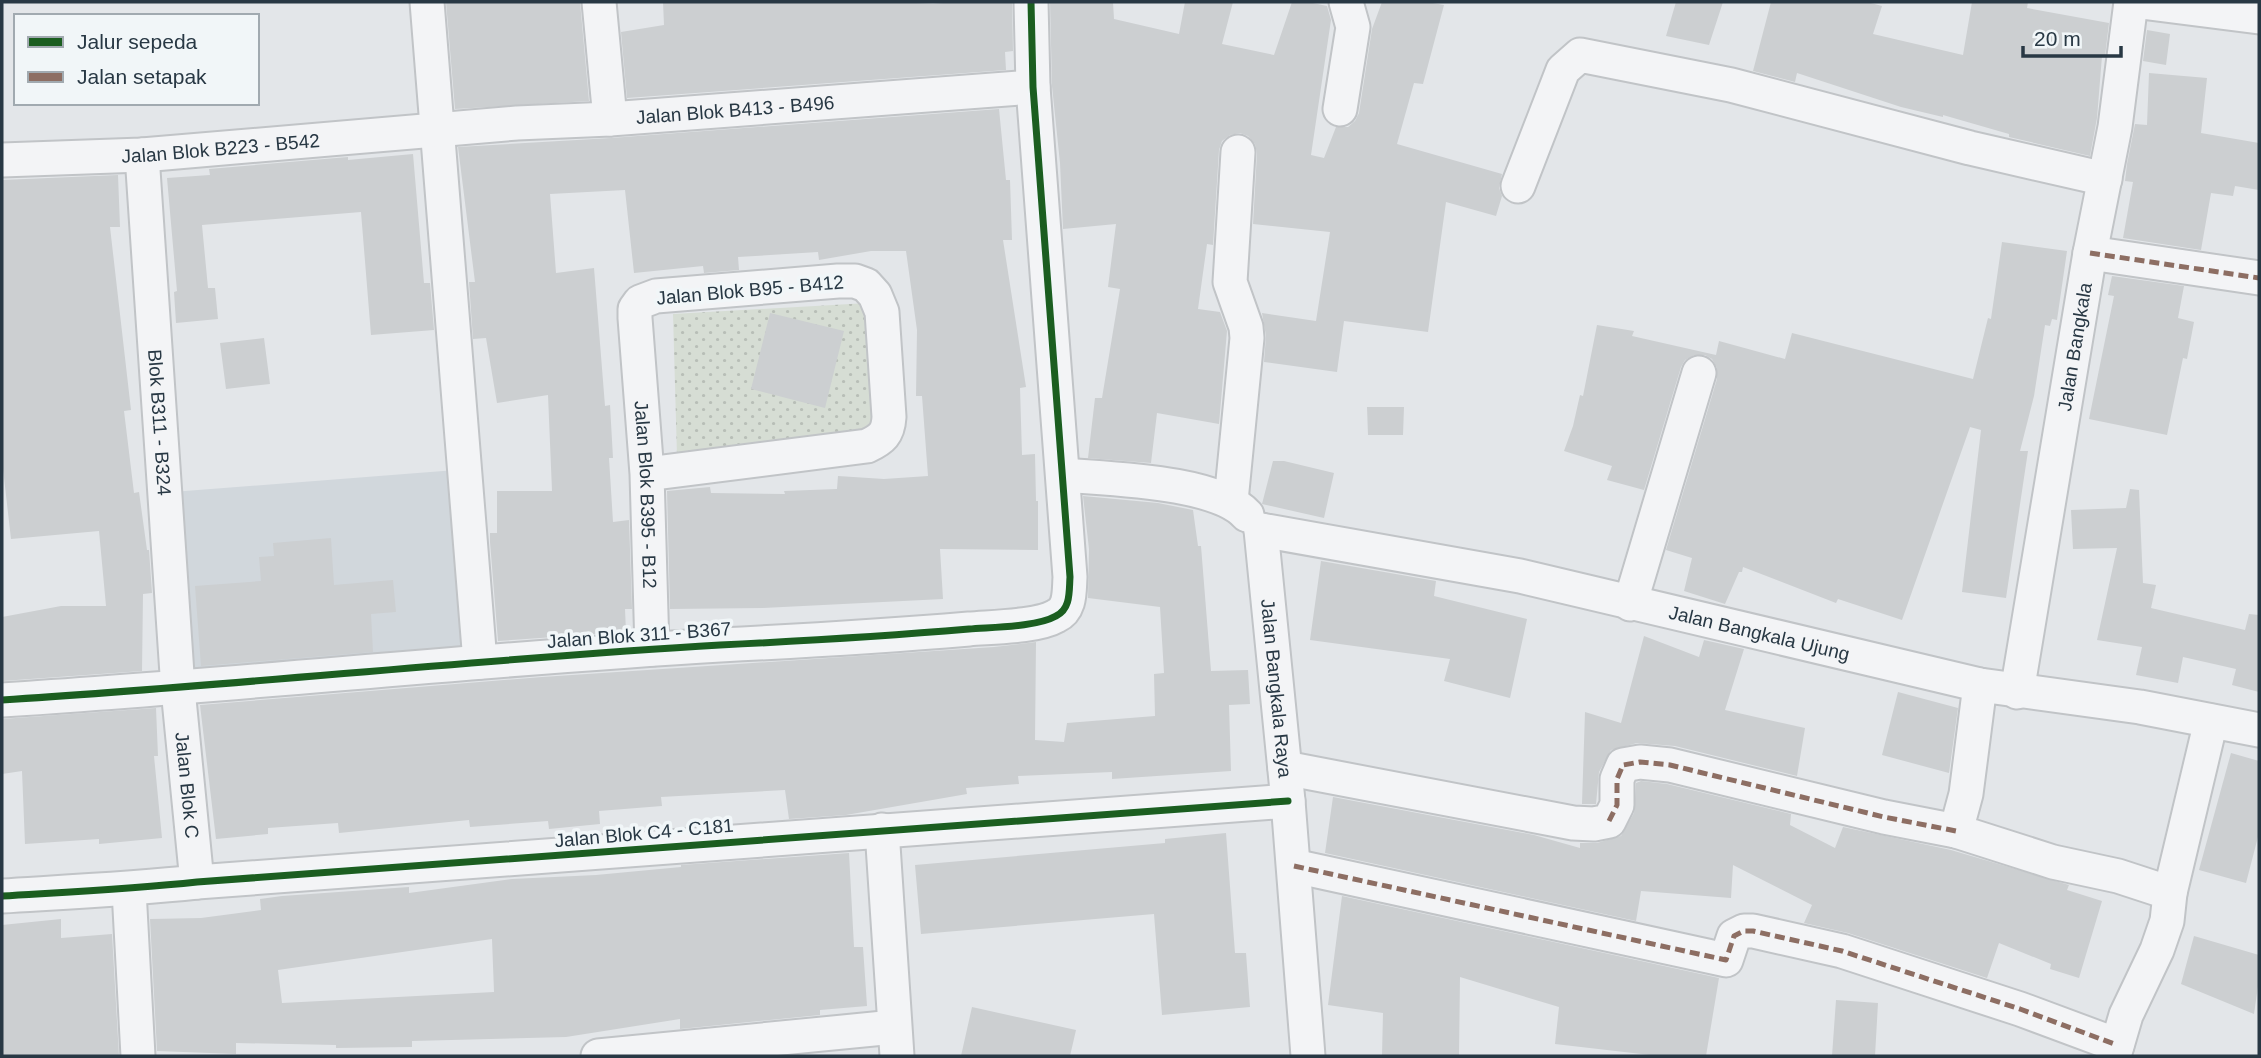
<svg xmlns="http://www.w3.org/2000/svg" width="2261" height="1058" font-family="Helvetica,sans-serif">
<defs>
<pattern id="park-dots" width="8" height="8" patternUnits="userSpaceOnUse" patternTransform="scale(1.75)"><rect width="8" height="8" fill="#d6ddd4"/><path d="M2 2h.1M6 6h.1" fill="none" stroke="#b8beb7" stroke-width="1.8" stroke-linecap="round"/></pattern>
</defs>
<rect width="100%" height="100%" fill="#e3e6e9"/>
<path fill="#d1d7dc" d="M 456,470 L 469,653 L 185,680 L 172,492 Z"/>
<path fill="url(#park-dots)" d="M 868,303 L 874,436 L 677,456 L 673,314 Z"/>
<path fill="#cccfd1" fill-rule="evenodd" d="M 446,2 L 580,2 L 589,101 L 455,109 Z
M 663,2 L 900,2 L 933,4 L 953,2 L 1012,2 L 1013,51 L 1005,52 L 1006,70 L 627,98 L 621,32 L 664,25 Z
M 1050,2 L 1113,2 L 1114,19 L 1179,34 L 1185,2 L 1233,2 L 1222,44 L 1274,55 L 1292,2 L 1308,2 L 1327,6 L 1331,20 L 1311,155 L 1324,158 L 1336,127 L 1348,127 L 1355,121 L 1359,113 L 1372,29 L 1382,2 L 1427,2 L 1444,5 L 1423,84 L 1414,83 L 1397,144 L 1502,174 L 1499,188 L 1502,196 L 1496,216 L 1446,202 L 1428,332 L 1344,321 L 1337,372 L 1264,362 L 1266,336 L 1262,313 L 1316,321 L 1330,232 L 1253,224 L 1257,153 L 1255,144 L 1248,136 L 1240,133 L 1230,135 L 1222,141 L 1219,150 L 1213,245 L 1207,244 L 1198,309 L 1220,312 L 1227,331 L 1219,424 L 1157,413 L 1151,463 L 1088,458 L 1095,398 L 1102,398 L 1120,289 L 1108,287 L 1116,224 L 1063,229 L 1060,163 L 1052,86 Z
M 1676,2 L 1723,2 L 1709,45 L 1666,36 Z
M 1771,2 L 1867,2 L 1882,6 L 1873,34 L 1963,55 L 1972,2 L 2028,2 L 2027,8 L 2109,23 L 2105,56 L 2102,56 L 2097,118 L 2090,156 L 2009,137 L 2009,134 L 1943,115 L 1943,117 L 1901,107 L 1797,73 L 1795,82 L 1753,71 Z
M 2147,30 L 2170,34 L 2166,65 L 2143,61 Z
M 2149,73 L 2207,78 L 2201,133 L 2259,143 L 2259,190 L 2235,186 L 2233,196 L 2211,193 L 2201,250 L 2123,238 L 2133,182 L 2125,181 L 2127,164 L 2135,124 L 2147,125 Z
M 999,109 L 1006,180 L 1010,180 L 1012,240 L 1003,240 L 1026,387 L 1020,388 L 1022,455 L 1035,454 L 1036,501 L 1038,501 L 1038,550 L 940,549 L 943,599 L 763,608 L 670,609 L 667,491 L 710,487 L 711,493 L 785,494 L 784,491 L 837,489 L 838,476 L 884,479 L 928,476 L 922,396 L 916,396 L 917,330 L 906,251 L 871,251 L 819,260 L 818,252 L 738,257 L 739,270 L 704,273 L 703,266 L 634,273 L 625,190 L 550,194 L 556,273 L 594,268 L 605,406 L 610,405 L 613,458 L 609,458 L 613,522 L 629,520 L 632,609 L 625,609 L 626,632 L 498,641 L 490,542 L 490,533 L 497,533 L 497,491 L 552,491 L 548,395 L 497,403 L 486,338 L 473,339 L 469,282 L 475,282 L 458,147 L 611,138 Z
M 413,154 L 424,283 L 430,283 L 434,330 L 371,335 L 361,212 L 202,225 L 208,288 L 215,288 L 218,319 L 176,323 L 174,292 L 177,291 L 167,178 L 210,175 L 209,169 L 348,157 L 348,160 Z
M 118,175 L 120,227 L 110,227 L 131,410 L 124,411 L 134,493 L 139,492 L 147,550 L 149,550 L 152,593 L 143,594 L 142,671 L 2,681 L 2,617 L 61,606 L 106,606 L 99,531 L 11,539 L 2,460 L 2,180 Z
M 2002,242 L 2067,251 L 2057,320 L 2052,319 L 2050,326 L 2045,325 L 2034,396 L 2020,451 L 2028,451 L 2006,598 L 1962,592 L 1981,430 L 1970,427 L 1902,620 L 1838,599 L 1836,603 L 1743,567 L 1742,572 L 1739,572 L 1725,604 L 1684,591 L 1692,558 L 1666,550 L 1717,379 L 1717,368 L 1712,359 L 1705,355 L 1694,355 L 1685,360 L 1681,367 L 1644,490 L 1607,480 L 1612,466 L 1564,451 L 1573,426 L 1580,395 L 1583,396 L 1597,325 L 1634,331 L 1632,336 L 1716,355 L 1719,341 L 1785,359 L 1792,333 L 1973,379 L 1988,318 L 1991,319 Z
M 2112,276 L 2184,286 L 2178,318 L 2194,322 L 2187,359 L 2183,358 L 2167,435 L 2089,419 L 2114,296 L 2108,295 Z
M 770,313 L 844,331 L 825,408 L 751,389 Z
M 264,338 L 270,384 L 226,389 L 220,343 Z
M 1367,407 L 1404,407 L 1403,435 L 1368,435 Z
M 1273,461 L 1284,461 L 1334,473 L 1324,518 L 1262,504 Z
M 2130,489 L 2139,490 L 2143,583 L 2156,585 L 2151,608 L 2245,630 L 2249,614 L 2259,615 L 2259,692 L 2232,685 L 2236,669 L 2183,657 L 2178,683 L 2136,675 L 2142,647 L 2097,640 L 2117,548 L 2073,549 L 2071,510 L 2126,508 Z
M 1083,496 L 1158,503 L 1193,510 L 1198,546 L 1201,546 L 1211,671 L 1248,670 L 1250,704 L 1229,705 L 1231,771 L 1112,779 L 1112,772 L 1018,776 L 1019,784 L 966,788 L 967,794 L 846,815 L 789,819 L 785,790 L 661,797 L 662,806 L 599,811 L 600,824 L 549,829 L 548,821 L 470,827 L 469,820 L 339,833 L 338,823 L 268,828 L 268,834 L 216,839 L 200,705 L 542,677 L 994,647 L 1036,642 L 1035,740 L 1064,742 L 1067,723 L 1155,716 L 1154,674 L 1164,673 L 1160,607 L 1088,598 L 1089,549 Z
M 331,538 L 334,585 L 393,580 L 396,612 L 371,614 L 373,652 L 201,666 L 195,586 L 261,581 L 259,557 L 274,556 L 273,543 Z
M 1321,561 L 1436,581 L 1434,596 L 1527,619 L 1510,698 L 1444,681 L 1450,659 L 1310,640 Z
M 1644,636 L 1699,657 L 1704,640 L 1744,649 L 1725,710 L 1805,728 L 1797,776 L 1675,746 L 1637,743 L 1611,750 L 1599,772 L 1596,804 L 1582,804 L 1585,712 L 1621,723 Z
M 1898,692 L 1958,708 L 1949,773 L 1882,755 Z
M 156,708 L 158,756 L 154,756 L 162,838 L 99,844 L 99,839 L 25,844 L 22,771 L 2,774 L 2,719 Z
M 2231,753 L 2259,761 L 2259,833 L 2246,883 L 2199,870 Z
M 1641,781 L 1667,784 L 1791,814 L 1790,825 L 1835,848 L 1843,827 L 1951,850 L 2069,885 L 2067,890 L 2102,901 L 2079,978 L 2050,969 L 2051,964 L 1999,943 L 1987,978 L 1848,933 L 1804,923 L 1812,905 L 1733,865 L 1731,898 L 1641,891 L 1636,921 L 1325,853 L 1333,797 L 1534,835 L 1580,848 L 1580,843 L 1597,843 L 1621,836 L 1634,813 L 1636,783 Z
M 1226,833 L 1235,953 L 1246,953 L 1250,1007 L 1162,1015 L 1154,914 L 921,934 L 915,865 L 1165,843 L 1165,839 Z
M 849,853 L 854,947 L 863,947 L 867,1006 L 820,1010 L 820,1015 L 680,1029 L 680,1019 L 566,1037 L 412,1041 L 412,1047 L 336,1048 L 336,1045 L 236,1043 L 236,1054 L 157,1051 L 150,919 L 201,918 L 261,910 L 260,899 L 282,896 L 409,887 L 409,893 L 512,879 L 596,875 L 681,867 L 681,865 ZM 492,939 L 494,992 L 282,1003 L 278,970 Z
M 1342,896 L 1719,978 L 1706,1056 L 1659,1056 L 1555,1044 L 1559,1007 L 1460,977 L 1459,1056 L 1382,1056 L 1383,1013 L 1328,1005 Z
M 61,919 L 61,938 L 112,934 L 119,1056 L 2,1056 L 2,925 Z
M 2194,936 L 2259,955 L 2259,979 L 2254,1014 L 2181,984 Z
M 1836,1000 L 1878,1003 L 1875,1056 L 1832,1056 Z
M 972,1007 L 1076,1030 L 1070,1056 L 961,1056 Z"/>
<g fill="none" stroke-linecap="round" stroke-linejoin="round">
<g stroke="#c1c4c7" stroke-width="37">
<g id="minor">
<path d="M 427,2 L 480,662"/>
<path d="M 599,2 L 610,119"/>
<path d="M 2141,2 L 2259,17"/>
<path d="M 1340,109 L 1353,27 L 1346,2"/>
<path id="s1" d="M 142,155 L 178,689 L 197,882"/>
<path id="s2" d="M 2,160 L 142,155 L 517,123 L 610,119 L 1033,87"/>
<path d="M 1518,186 L 1563,70 L 1580,55 L 1731,85 L 1970,148 L 2105,179"/>
<path d="M 2090,253 L 2259,278"/>
<path id="s3" d="M 647,474 L 867,446 C 882,439 888,434 889,417 L 882,312 L 875,295 L 866,285 L 855,281 L 838,281 L 656,296 L 640,302 L 635,309 L 635,318 L 647,474 L 652,649"/>
<path d="M 1064,475 C 1109,479 1217,481 1247,515"/>
<path d="M 1231,501 L 1247,338 L 1246,327 L 1230,282 L 1238,152"/>
<path id="s4" d="M 1261,530 L 1520,576 L 1980,685 L 2140,707 L 2259,730"/>
<path id="s5" d="M 1261,530 L 1288,801 L 1308,1056"/>
<path d="M 1630,604 L 1699,373"/>
<path d="M 1980,685 L 1966,794 L 1956,831 L 2053,862 L 2118,876 L 2170,893 L 2167,921 L 2157,950 L 2126,1015 L 2114,1056"/>
<path id="s6" d="M 2017,692 L 2090,253 L 2115,127 L 2131,2"/>
<path d="M 2,700 C 241,685 480,659 720,645 C 803,641 886,636 969,629 C 992,627 1037,627 1056,616 C 1071,609 1069,591 1070,577 L 1033,87 L 1031,2"/>
<path d="M 1285,768 L 1573,823 L 1594,824 L 1609,821 L 1617,805 L 1617,779 L 1623,765 L 1640,762 L 1670,765 L 1884,817 L 1956,831"/>
<path d="M 882,830 L 897,1056"/>
<path d="M 1294,866 L 1726,960 L 1734,936 L 1744,931 L 1753,931 L 1842,951 L 2020,1009 L 2117,1045"/>
<path d="M 129,890 L 138,1056"/>
<path d="M 2170,893 L 2211,721"/>
<path d="M 2,896 C 67,892 132,889 197,882 L 1288,801"/>
<path d="M 598,1056 L 894,1027"/>
</g>
</g>
<use href="#minor" stroke="#f3f4f6" stroke-width="33"/>
<path stroke="#8d6e63" stroke-width="5" stroke-dasharray="10 5" stroke-linecap="butt" d="M 2090,253 L 2259,278
M 1609,821 L 1617,805 L 1617,779 L 1623,765 L 1640,762 L 1670,765 L 1884,817 L 1956,831
M 1294,866 L 1726,960 L 1734,936 L 1744,931 L 1753,931 L 1842,951 L 2020,1009 L 2117,1045"/>
<g stroke="#f1f6f8" stroke-width="11">
<path id="cycleway" d="M 2,700 C 241,685 480,659 720,645 C 803,641 886,636 969,629 C 992,627 1037,627 1056,616 C 1071,609 1069,591 1070,577 L 1033,87 L 1031,2
M 2,896 C 67,892 132,889 197,882 L 1288,801"/>
</g>
<use href="#cycleway" stroke="#1b5e20" stroke-width="7"/>
</g>
<g text-anchor="middle" dominant-baseline="central" stroke-width="7" stroke-linejoin="round" paint-order="stroke">
<g font-size="19" fill="#283844" stroke="#f1f6f8">
<text stroke="none"><textPath href="#s2" startOffset="735">Jalan Blok B413 - B496</textPath></text>
<text stroke="none"><textPath href="#s2" startOffset="219">Jalan Blok B223 - B542</textPath></text>
<text transform="translate(750 290) rotate(-5)">Jalan Blok B95 - B412</text>
<text stroke="none"><textPath href="#s6" startOffset="350">Jalan Bangkala</textPath></text>
<text stroke="none"><textPath href="#s1" startOffset="268">Blok B311 - B324</textPath></text>
<text stroke="none"><textPath href="#s3" startOffset="821">Jalan Blok B395 - B12</textPath></text>
<text stroke="none"><textPath href="#s4" startOffset="509">Jalan Bangkala Ujung</textPath></text>
<text transform="translate(639 635) rotate(-4)">Jalan Blok 311 - B367</text>
<text stroke="none"><textPath href="#s5" startOffset="159">Jalan Bangkala Raya</textPath></text>
<text stroke="none"><textPath href="#s1" startOffset="632">Jalan Blok C</textPath></text>
<text transform="translate(644 833) rotate(-5)">Jalan Blok C4 - C181</text>
</g>
</g>
<rect width="2261" height="1058" fill="none" stroke="#283844" stroke-width="7"/>
<rect x="14" y="14" width="245" height="91" fill="#f1f6f8" stroke="#a1aab0" stroke-width="2"/>
<rect x="28" y="37" width="35" height="10" fill="#1b5e20" stroke="#a1aab0" stroke-width="2"/>
<text x="77" y="49" font-size="21" fill="#283844">Jalur sepeda</text>
<rect x="28" y="72" width="35" height="10" fill="#8d6e63" stroke="#a1aab0" stroke-width="2"/>
<text x="77" y="84" font-size="21" fill="#283844">Jalan setapak</text>
<path d="M2023 46v10h98v-10" fill="none" stroke="#283844" stroke-width="3.5"/>
<text x="2034" y="46" font-size="21" fill="#283844" stroke="#f1f6f8" stroke-width="5" paint-order="stroke">20 m</text>
</svg>
